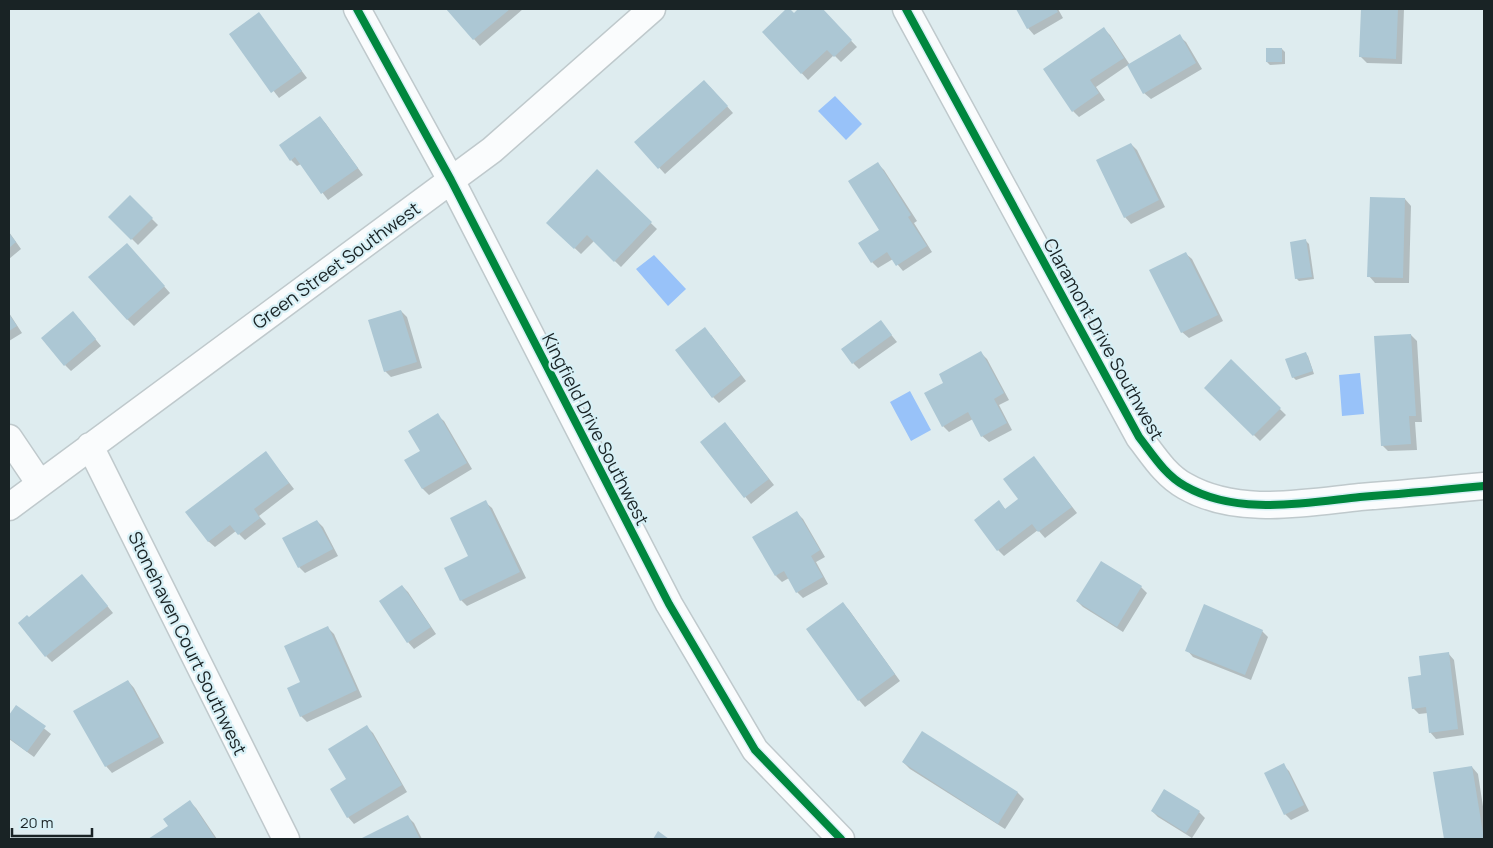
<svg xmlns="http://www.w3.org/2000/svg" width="1493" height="848" font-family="Manrope,sans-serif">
<rect width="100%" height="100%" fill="#deecef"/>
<path fill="#98c2f9" d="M 835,96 L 862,124 L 846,140 L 818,111 Z
M 654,255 L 686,289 L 668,306 L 636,269 Z
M 1360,373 L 1364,414 L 1342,416 L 1339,375 Z
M 910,391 L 931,430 L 911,441 L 890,402 Z"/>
<path fill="#0003" d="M 448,9 L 523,9 L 480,46 Z
M 788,9 L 794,14 L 800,9 L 821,9 L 857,47 L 841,62 L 834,55 L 808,80 L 764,32 Z
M 1017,9 L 1058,9 L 1063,18 L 1034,35 L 1028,28 Z
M 1362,9 L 1404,9 L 1402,64 L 1367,63 L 1361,57 Z
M 259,14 L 307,78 L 279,98 L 230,34 Z
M 1104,29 L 1110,35 L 1130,65 L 1179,36 L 1186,42 L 1202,69 L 1151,99 L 1144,93 L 1128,65 L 1096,87 L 1105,100 L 1079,117 L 1073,111 Z
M 1282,49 L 1285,52 L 1285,64 L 1270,65 L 1267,62 Z
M 710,87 L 733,113 L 665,174 L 636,142 Z
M 320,117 L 326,124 L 363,175 L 328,200 L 301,164 L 297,166 L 291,160 Z
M 1131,144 L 1137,150 L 1165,207 L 1131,224 L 1125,217 Z
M 878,164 L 884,170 L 917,221 L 914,223 L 932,252 L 903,271 L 893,259 L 878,268 L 872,262 L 881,230 Z
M 597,171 L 657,229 L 621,267 L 594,241 L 581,254 L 548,223 Z
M 130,197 L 158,225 L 138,245 L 110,217 Z
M 1405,199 L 1411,206 L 1409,283 L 1375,283 L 1369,276 Z
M 9,232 L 21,249 L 9,259 Z
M 1306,241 L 1309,244 L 1314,279 L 1299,281 L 1296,278 Z
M 133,251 L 170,293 L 134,326 L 127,319 Z
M 1185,253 L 1192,259 L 1223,321 L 1189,338 L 1182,332 Z
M 401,311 L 407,317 L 422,368 L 391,377 L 385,371 Z
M 9,313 L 22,333 L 9,341 Z
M 79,319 L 101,346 L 71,371 L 65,365 Z
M 881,322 L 897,342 L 859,369 L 853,363 Z
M 711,335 L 746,381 L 719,403 L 713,397 Z
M 1411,335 L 1417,341 L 1422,422 L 1415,422 L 1417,450 L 1388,451 L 1382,445 Z
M 981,353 L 987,359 L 1009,400 L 999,405 L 1012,430 L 989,442 L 982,436 L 973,419 L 949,432 L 943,426 Z
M 1305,353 L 1308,356 L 1314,374 L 1296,380 L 1293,377 Z
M 1231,361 L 1286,415 L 1260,441 L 1206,388 Z
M 437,415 L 444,421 L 472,469 L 429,495 L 423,489 L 406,460 L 421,451 Z
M 731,430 L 774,485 L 751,504 L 702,442 Z
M 266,453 L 294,489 L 259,516 L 266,524 L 245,540 L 236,531 L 215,547 L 208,541 Z
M 1034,458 L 1077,513 L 1045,538 L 1038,530 L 1004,556 L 998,550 L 999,502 L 1006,510 L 1020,499 Z
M 485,502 L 492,508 L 526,578 L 467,606 L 461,600 Z
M 797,513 L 803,519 L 825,557 L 816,562 L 828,584 L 803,598 L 797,592 L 789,578 L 782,582 L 776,576 Z
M 317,521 L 323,527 L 338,556 L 305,573 L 299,567 Z
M 88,582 L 113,613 L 52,662 L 46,656 Z
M 402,586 L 408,592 L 436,634 L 414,649 L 408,642 Z
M 1141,587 L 1147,593 L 1123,632 L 1083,607 L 1077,601 Z
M 843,604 L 849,610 L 900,681 L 865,707 L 859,700 Z
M 328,628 L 334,634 L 362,697 L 307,722 L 301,716 L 302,683 Z
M 1262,631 L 1268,637 L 1251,680 L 1193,657 L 1187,650 Z
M 1448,653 L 1454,660 L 1464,735 L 1436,739 L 1430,732 L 1428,713 L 1419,714 L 1413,708 L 1422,676 Z
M 128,681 L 134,688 L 164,743 L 112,773 L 106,766 Z
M 16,706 L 51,734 L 34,757 L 9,739 L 9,717 Z
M 367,727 L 373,733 L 407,792 L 354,824 L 348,817 L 347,780 Z
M 923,733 L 1018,793 L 1024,799 L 1005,829 L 910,769 L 903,762 Z
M 1283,765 L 1289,771 L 1309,811 L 1291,820 L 1285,814 Z
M 1472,767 L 1478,774 L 1484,813 L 1484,839 L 1446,839 L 1435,774 Z
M 190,802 L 196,808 L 217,839 L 151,839 L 170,826 Z
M 1152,811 L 1199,812 L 1205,818 L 1192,838 L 1158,817 Z
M 408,817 L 414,823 L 422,839 L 364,839 Z"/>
<path fill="#acc7d4" d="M 446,9 L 510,9 L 473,40 Z
M 786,9 L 790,9 L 794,13 L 798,9 L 823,9 L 852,40 L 834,57 L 827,50 L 801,74 L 762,32 Z
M 1016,9 L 1056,9 L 1058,12 L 1027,29 Z
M 1361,9 L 1398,9 L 1396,59 L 1359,57 Z
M 259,12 L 302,71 L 271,93 L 229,34 Z
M 1104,27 L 1124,58 L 1090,80 L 1099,93 L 1072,112 L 1043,69 Z
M 1180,34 L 1196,63 L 1143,94 L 1127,65 Z
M 1266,48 L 1282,48 L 1282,62 L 1266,62 Z
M 704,80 L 728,106 L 658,169 L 634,142 Z
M 320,116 L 358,168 L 321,194 L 295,157 L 290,161 L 279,145 Z
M 1131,143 L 1159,200 L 1124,218 L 1096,160 Z
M 878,162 L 911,215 L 908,217 L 927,246 L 896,266 L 887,252 L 871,263 L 858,243 L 879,230 L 848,181 Z
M 597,169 L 652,222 L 614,262 L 587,235 L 574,249 L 546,223 Z
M 130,195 L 153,218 L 131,240 L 108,217 Z
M 1370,197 L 1405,198 L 1403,278 L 1367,277 Z
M 9,233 L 16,242 L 9,248 Z
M 1306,239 L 1312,277 L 1295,279 L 1290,242 Z
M 127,243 L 165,286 L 127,320 L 88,277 Z
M 1186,252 L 1218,315 L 1181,333 L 1149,270 Z
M 401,310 L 417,362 L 384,372 L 368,320 Z
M 73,311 L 96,339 L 64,366 L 41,338 Z
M 9,314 L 17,326 L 9,331 Z
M 881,320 L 892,335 L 852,364 L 841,349 Z
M 705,327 L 741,375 L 712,398 L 675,350 Z
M 1411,334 L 1416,416 L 1409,416 L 1411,444 L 1381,446 L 1374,336 Z
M 981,351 L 1004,393 L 994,399 L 1007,423 L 981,437 L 968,412 L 942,427 L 924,393 L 943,383 L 939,374 Z
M 1306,352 L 1313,371 L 1292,378 L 1285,359 Z
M 1231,359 L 1281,408 L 1253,436 L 1204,388 Z
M 438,413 L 467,463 L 422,489 L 404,460 L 420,451 L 408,431 Z
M 725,422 L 769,479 L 744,498 L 700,442 Z
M 266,451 L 289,483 L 254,509 L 260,518 L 238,535 L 230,525 L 208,542 L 185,512 Z
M 1034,456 L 1072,507 L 1038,532 L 1032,524 L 997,551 L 974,520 L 999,500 L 1005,509 L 1018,499 L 1003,479 Z
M 486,500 L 520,572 L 460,601 L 444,568 L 468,556 L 450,518 Z
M 797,511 L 820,550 L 811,556 L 823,577 L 796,593 L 784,571 L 775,576 L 752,537 Z
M 317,520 L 333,549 L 298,568 L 282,538 Z
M 1101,561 L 1142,586 L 1117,627 L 1076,601 Z
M 82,574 L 108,606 L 45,657 L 18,623 L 27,615 L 29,617 Z
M 402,585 L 431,627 L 407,643 L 379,601 Z
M 843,602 L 895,674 L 858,701 L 806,629 Z
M 1204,604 L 1263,630 L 1245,675 L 1185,651 Z
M 328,626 L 357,690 L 300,717 L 287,688 L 300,682 L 284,646 Z
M 1449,652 L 1458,729 L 1429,733 L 1426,707 L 1412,709 L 1408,677 L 1421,675 L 1419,656 Z
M 128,680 L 159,737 L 105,767 L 73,711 Z
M 16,705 L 46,726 L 27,752 L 9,738 L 9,715 Z
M 367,725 L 402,785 L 347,818 L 330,789 L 346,779 L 328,749 Z
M 922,731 L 1018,792 L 998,824 L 902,762 Z
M 1284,763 L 1304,805 L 1284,815 L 1264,773 Z
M 1472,766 L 1484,839 L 1444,839 L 1433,772 Z
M 1164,789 L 1200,811 L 1186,833 L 1151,811 Z
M 190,800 L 215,838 L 213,839 L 148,839 L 168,826 L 163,819 Z
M 408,815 L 420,839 L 363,839 L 362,838 Z
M 658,831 L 669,839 L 653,839 Z"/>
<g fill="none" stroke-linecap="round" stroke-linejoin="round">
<g stroke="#bfc9cc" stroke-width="29">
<path id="minor" d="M 357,9 L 451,180 L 669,604 L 755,750 L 841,839
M 906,9 L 1139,437 C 1153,455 1165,475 1185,486 C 1237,516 1303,503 1360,497 C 1401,494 1443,490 1484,486
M 9,438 L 40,484
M 90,446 L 286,839
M 9,507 L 492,150 L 652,9"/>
</g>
<use href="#minor" stroke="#fafcfd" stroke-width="26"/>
<g stroke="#d7f0f6" stroke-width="11">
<path id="cycleway" d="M 357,9 L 451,180 L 669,604 L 755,750 L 841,839
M 906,9 L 1139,437 C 1153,455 1165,475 1185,486 C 1237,516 1303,503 1360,497 C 1401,494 1443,490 1484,486"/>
</g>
<use href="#cycleway" stroke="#00873e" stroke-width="8"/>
</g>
<g text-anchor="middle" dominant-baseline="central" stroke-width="4.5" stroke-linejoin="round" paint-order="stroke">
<g font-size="18" fill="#192325" stroke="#d7f0f6">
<text transform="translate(336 265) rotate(-36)">Green Street Southwest</text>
<text transform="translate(1104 339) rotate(61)">Claramont Drive Southwest</text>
<text transform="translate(596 429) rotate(63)">Kingfield Drive Southwest</text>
<text transform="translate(188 643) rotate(64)">Stonehaven Court Southwest</text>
</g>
</g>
<rect width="1493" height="848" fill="none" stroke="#192325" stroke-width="20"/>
<path d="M12 828v8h80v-8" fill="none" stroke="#192325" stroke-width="2.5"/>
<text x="20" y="828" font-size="15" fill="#192325" stroke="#d7f0f6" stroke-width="4" paint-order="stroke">20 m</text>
</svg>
